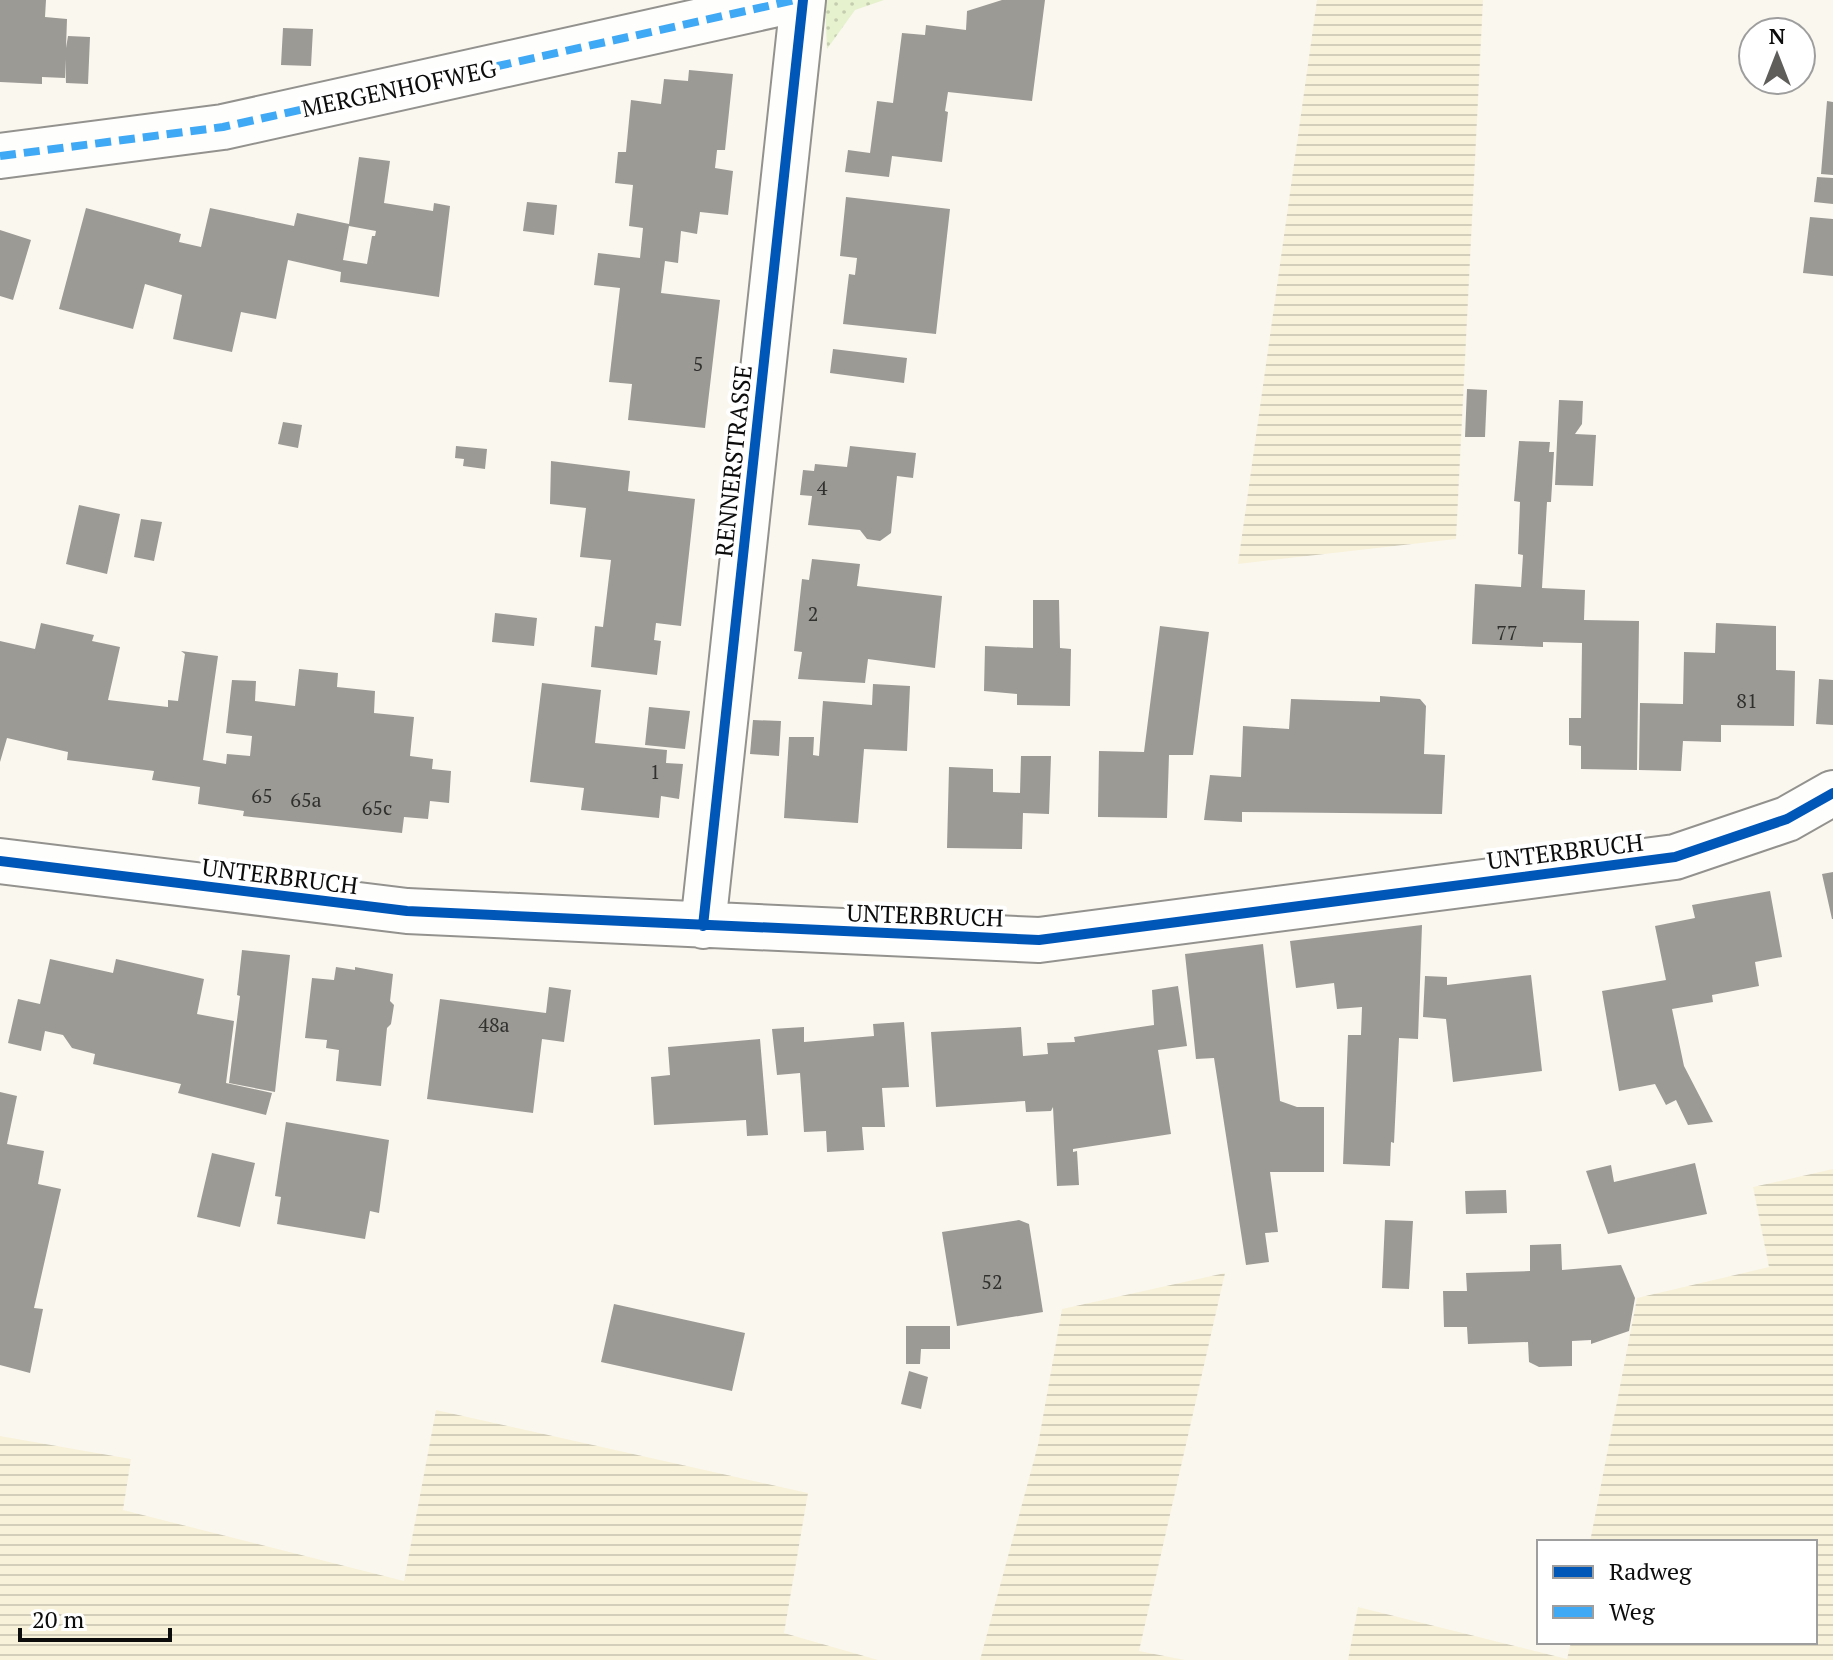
<svg xmlns="http://www.w3.org/2000/svg" width="1833" height="1660" font-family="'PT Serif',serif">
<defs>
<pattern id="farmland-rules" width="6" height="5" patternUnits="userSpaceOnUse" patternTransform="scale(2)"><rect width="6" height="5" fill="#f8f2da"/><path d="M0 2.5h6" fill="none" stroke="#d3ceba"/></pattern>
<pattern id="grass-dots" width="8" height="8" patternUnits="userSpaceOnUse" patternTransform="scale(2)"><rect width="8" height="8" fill="#e6f1cd"/><path d="M2 2h.1M6 6h.1" fill="none" stroke="#c4cdaf" stroke-width="1.8" stroke-linecap="round"/></pattern>
</defs>
<rect width="100%" height="100%" fill="#faf7ef"/>
<path fill="url(#farmland-rules)" d="M 1317,0 L 1483,0 L 1456,539 L 1238,564 Z
M 1833,1169 L 1833,1660 L 1348,1660 L 1358,1607 L 1567,1659 L 1571,1642 L 1815,1642 L 1815,1542 L 1590,1542 L 1637,1298 L 1769,1267 L 1753,1187 Z
M 1225,1273 L 1139,1651 L 1185,1660 L 980,1660 L 1038,1445 L 1062,1309 Z
M 436,1410 L 808,1493 L 784,1633 L 878,1660 L 0,1660 L 0,1436 L 131,1459 L 123,1510 L 404,1581 Z"/>
<path fill="url(#grass-dots)" d="M 825,0 L 884,0 L 855,10 L 827,49 Z"/>
<path fill="#9c9a95" fill-rule="evenodd" d="M 0,0 L 46,0 L 45,17 L 67,19 L 66,48 L 68,36 L 90,37 L 88,84 L 66,83 L 65,59 L 65,78 L 42,77 L 42,84 L 0,82 Z
M 1002,0 L 1045,0 L 1032,101 L 948,92 L 945,111 L 948,112 L 942,162 L 892,156 L 889,177 L 845,172 L 848,150 L 870,153 L 877,101 L 893,103 L 902,33 L 925,35 L 926,25 L 966,30 L 967,11 Z
M 283,28 L 313,29 L 311,66 L 281,65 Z
M 689,70 L 733,74 L 725,150 L 717,150 L 715,168 L 733,171 L 728,215 L 700,212 L 697,234 L 681,231 L 678,263 L 665,261 L 661,293 L 720,300 L 705,428 L 628,420 L 632,384 L 609,382 L 620,288 L 594,285 L 598,253 L 640,258 L 643,228 L 629,226 L 633,185 L 615,183 L 618,152 L 626,152 L 631,100 L 661,104 L 664,79 L 688,81 Z
M 1827,101 L 1833,102 L 1833,175 L 1821,174 Z
M 359,157 L 390,161 L 384,203 L 433,211 L 434,203 L 450,206 L 439,297 L 340,282 L 341,272 L 288,260 L 276,319 L 241,312 L 232,352 L 173,339 L 182,295 L 145,284 L 133,329 L 59,309 L 86,208 L 181,234 L 179,242 L 201,247 L 210,208 L 294,226 L 297,213 L 349,224 ZM 349,226 L 376,231 L 375,236 L 372,236 L 367,264 L 343,260 Z
M 1817,177 L 1833,178 L 1833,204 L 1814,202 Z
M 846,197 L 950,209 L 936,334 L 843,324 L 849,274 L 855,275 L 857,258 L 840,256 Z
M 527,202 L 557,205 L 554,235 L 523,231 Z
M 1810,217 L 1833,219 L 1833,276 L 1803,273 Z
M 0,230 L 31,240 L 13,300 L 0,296 Z
M 833,349 L 907,358 L 904,383 L 830,373 Z
M 1467,389 L 1487,390 L 1485,437 L 1465,437 Z
M 1559,400 L 1583,401 L 1582,424 L 1575,434 L 1596,435 L 1593,486 L 1555,485 Z
M 283,422 L 302,425 L 298,448 L 278,444 Z
M 1519,441 L 1550,442 L 1549,452 L 1554,452 L 1551,502 L 1547,502 L 1542,588 L 1585,590 L 1584,620 L 1639,621 L 1637,770 L 1581,769 L 1581,746 L 1569,745 L 1569,718 L 1581,718 L 1582,643 L 1543,642 L 1543,647 L 1472,644 L 1475,584 L 1521,587 L 1523,555 L 1518,554 L 1520,502 L 1514,501 Z
M 456,446 L 487,449 L 485,469 L 463,466 L 464,459 L 455,458 Z
M 850,446 L 916,453 L 913,478 L 897,476 L 891,533 L 880,541 L 867,539 L 860,530 L 808,525 L 812,496 L 800,495 L 803,470 L 814,471 L 815,464 L 847,467 Z
M 551,461 L 630,471 L 628,491 L 695,499 L 681,626 L 656,623 L 654,640 L 661,641 L 657,675 L 591,667 L 595,626 L 603,627 L 611,560 L 580,557 L 586,508 L 550,504 Z
M 79,505 L 120,514 L 107,574 L 66,564 Z
M 141,519 L 162,522 L 154,561 L 134,557 Z
M 812,559 L 860,564 L 857,586 L 942,596 L 935,668 L 868,659 L 865,683 L 798,679 L 802,652 L 794,651 L 802,579 L 809,580 Z
M 1033,600 L 1059,600 L 1060,648 L 1071,649 L 1070,706 L 1017,705 L 1017,694 L 984,691 L 985,646 L 1033,648 Z
M 495,613 L 537,618 L 534,646 L 492,642 Z
M 41,623 L 94,635 L 92,641 L 120,647 L 108,700 L 168,707 L 168,700 L 178,701 L 185,654 L 181,651 L 218,656 L 203,760 L 226,764 L 227,754 L 250,756 L 252,736 L 226,733 L 232,680 L 256,681 L 255,701 L 295,706 L 299,669 L 338,673 L 337,687 L 375,691 L 374,713 L 414,717 L 410,756 L 433,759 L 432,769 L 451,771 L 449,803 L 430,801 L 428,819 L 404,817 L 402,833 L 243,816 L 244,811 L 198,804 L 200,787 L 152,780 L 154,771 L 67,760 L 68,752 L 7,738 L 0,762 L 0,641 L 35,649 Z
M 1716,623 L 1776,626 L 1776,670 L 1795,671 L 1794,726 L 1721,725 L 1721,742 L 1683,741 L 1681,771 L 1639,770 L 1640,703 L 1683,704 L 1684,652 L 1715,653 Z
M 1160,626 L 1209,632 L 1193,755 L 1169,755 L 1167,818 L 1098,817 L 1099,751 L 1144,752 Z
M 1819,679 L 1833,680 L 1833,725 L 1816,724 Z
M 542,683 L 601,690 L 595,743 L 667,750 L 666,763 L 683,764 L 679,799 L 661,796 L 659,818 L 581,810 L 584,788 L 530,782 Z
M 873,684 L 910,686 L 907,751 L 864,749 L 858,823 L 784,818 L 789,737 L 814,737 L 813,755 L 819,756 L 823,701 L 872,705 Z
M 1380,696 L 1420,699 L 1426,706 L 1424,754 L 1445,755 L 1442,814 L 1242,812 L 1242,822 L 1204,820 L 1210,775 L 1241,777 L 1243,726 L 1289,729 L 1291,699 L 1380,702 Z
M 649,707 L 690,711 L 685,749 L 645,745 Z
M 753,720 L 781,721 L 779,756 L 750,754 Z
M 1021,756 L 1051,756 L 1049,814 L 1023,813 L 1022,849 L 947,848 L 949,767 L 993,769 L 993,792 L 1020,793 Z
M 1833,872 L 1833,919 L 1832,919 L 1822,874 Z
M 1770,891 L 1782,957 L 1755,962 L 1759,986 L 1712,995 L 1713,1002 L 1672,1009 L 1684,1066 L 1713,1122 L 1688,1125 L 1676,1100 L 1666,1105 L 1655,1084 L 1619,1091 L 1602,991 L 1666,980 L 1655,926 L 1695,918 L 1692,905 Z
M 1422,925 L 1418,1039 L 1399,1038 L 1394,1143 L 1391,1142 L 1390,1166 L 1343,1164 L 1348,1035 L 1361,1035 L 1362,1007 L 1337,1009 L 1334,983 L 1296,988 L 1290,941 Z
M 1263,944 L 1280,1101 L 1297,1107 L 1324,1107 L 1324,1172 L 1270,1172 L 1278,1232 L 1265,1233 L 1269,1262 L 1246,1265 L 1214,1058 L 1196,1059 L 1185,954 Z
M 242,950 L 290,955 L 275,1092 L 229,1083 L 240,996 L 237,995 Z
M 50,959 L 113,973 L 116,959 L 204,979 L 197,1014 L 234,1021 L 226,1083 L 272,1093 L 266,1115 L 178,1093 L 181,1084 L 93,1064 L 95,1054 L 72,1048 L 63,1035 L 45,1031 L 41,1051 L 8,1043 L 18,999 L 40,1004 Z
M 336,967 L 355,970 L 355,967 L 393,974 L 390,1001 L 394,1005 L 391,1024 L 387,1028 L 381,1086 L 336,1081 L 339,1050 L 326,1048 L 327,1040 L 305,1038 L 312,978 L 334,980 Z
M 1531,975 L 1542,1071 L 1453,1082 L 1446,1019 L 1423,1017 L 1425,976 L 1447,977 L 1447,985 Z
M 1178,986 L 1187,1046 L 1158,1050 L 1171,1134 L 1073,1149 L 1073,1152 L 1077,1151 L 1079,1185 L 1057,1186 L 1053,1107 L 1051,1111 L 1026,1112 L 1025,1101 L 936,1107 L 931,1032 L 1021,1027 L 1023,1056 L 1048,1054 L 1047,1043 L 1075,1042 L 1074,1037 L 1154,1025 L 1152,990 Z
M 549,987 L 571,990 L 564,1042 L 542,1039 L 533,1113 L 427,1099 L 440,999 L 546,1013 Z
M 904,1022 L 909,1087 L 882,1088 L 885,1127 L 862,1127 L 864,1150 L 827,1152 L 826,1131 L 804,1132 L 800,1073 L 777,1075 L 772,1029 L 804,1027 L 804,1042 L 874,1036 L 873,1024 Z
M 760,1039 L 768,1135 L 747,1136 L 746,1120 L 654,1125 L 651,1077 L 670,1075 L 668,1047 Z
M 0,1092 L 17,1096 L 7,1144 L 44,1151 L 38,1184 L 61,1189 L 34,1308 L 43,1309 L 30,1373 L 0,1365 Z
M 286,1122 L 389,1140 L 379,1213 L 370,1211 L 365,1239 L 277,1224 L 281,1197 L 275,1196 Z
M 212,1153 L 255,1163 L 240,1227 L 197,1217 Z
M 1695,1163 L 1707,1214 L 1608,1234 L 1586,1171 L 1611,1165 L 1614,1182 Z
M 1506,1190 L 1507,1213 L 1466,1214 L 1465,1191 Z
M 1019,1220 L 1029,1224 L 1043,1312 L 957,1326 L 942,1232 Z
M 1385,1220 L 1413,1221 L 1409,1289 L 1382,1288 Z
M 1561,1244 L 1562,1270 L 1621,1265 L 1635,1298 L 1629,1331 L 1591,1344 L 1591,1340 L 1572,1341 L 1572,1366 L 1539,1367 L 1529,1362 L 1528,1342 L 1468,1344 L 1467,1327 L 1444,1327 L 1443,1291 L 1467,1291 L 1466,1273 L 1530,1271 L 1530,1245 Z
M 614,1304 L 745,1333 L 732,1391 L 601,1362 Z
M 906,1326 L 950,1326 L 950,1349 L 921,1349 L 920,1364 L 906,1364 Z
M 909,1371 L 928,1377 L 921,1409 L 901,1404 Z"/>
<g fill="none" stroke-linecap="round" stroke-linejoin="round">
<g stroke="#93928e" stroke-width="48">
<path id="minor" d="M 0,156 L 223,127 L 795,0
M 0,861 L 407,911 L 1039,940 L 1675,857 L 1787,819 L 1833,793
M 703,926 L 803,0"/>
</g>
<use href="#minor" stroke="#fefefd" stroke-width="44"/>
<path stroke="#3fa9f5" stroke-width="8" stroke-dasharray="16 8" stroke-linecap="butt" d="M 0,156 L 223,127 L 795,0"/>
<g stroke="#fff" stroke-width="15">
<path id="cycleway" d="M 0,861 L 407,911 L 1039,940 L 1675,857 L 1787,819 L 1833,793
M 703,926 L 803,0"/>
</g>
<use href="#cycleway" stroke="#0057b8" stroke-width="10"/>
</g>
<g text-anchor="middle" dominant-baseline="central" stroke-width="8" stroke-linejoin="round" paint-order="stroke">
<g font-size="20" fill="#30302e">
<text x="698" y="363">5</text>
<text x="822" y="487">4</text>
<text x="813" y="613">2</text>
<text x="1507" y="632">77</text>
<text x="1747" y="700">81</text>
<text x="655" y="771">1</text>
<text x="262" y="795">65</text>
<text x="306" y="799">65a</text>
<text x="377" y="807">65c</text>
<text x="494" y="1024">48a</text>
<text x="992" y="1281">52</text>
</g>
<g font-size="24" fill="#0c0c0c" stroke="#fff">
<text transform="translate(399 88) rotate(-12)">MERGENHOFWEG</text>
<text transform="translate(733 461) rotate(-84)">RENNERSTRASSE</text>
<text transform="translate(1565 851) rotate(-7)">UNTERBRUCH</text>
<text transform="translate(280 876) rotate(7)">UNTERBRUCH</text>
<text transform="translate(925 915) rotate(2)">UNTERBRUCH</text>
</g>
</g>
<rect x="1537" y="1540" width="280" height="104" fill="#ffffff" stroke="#9e9e9e" stroke-width="2"/>
<rect x="1553" y="1566" width="40" height="12" fill="#0057b8" stroke="#9e9e9e" stroke-width="2"/>
<text x="1609" y="1580" font-size="24" fill="#0c0c0c">Radweg</text>
<rect x="1553" y="1606" width="40" height="12" fill="#3fa9f5" stroke="#9e9e9e" stroke-width="2"/>
<text x="1609" y="1620" font-size="24" fill="#0c0c0c">Weg</text>
<g transform="translate(1777 56)"><circle r="38" fill="#ffffff" stroke="#9e9e9e" stroke-width="2"/>
<path d="M0-6L14 30L0 20L-14 30Z" fill="#5f5e5b"/>
<text y="-12" font-size="22" font-weight="bold" text-anchor="middle" fill="#0c0c0c">N</text>
</g>
<path d="M20 1628v12h150v-12" fill="none" stroke="#0c0c0c" stroke-width="4"/>
<text x="32" y="1628" font-size="24" fill="#0c0c0c" stroke="#ffffff" stroke-width="6" paint-order="stroke">20 m</text>
</svg>
